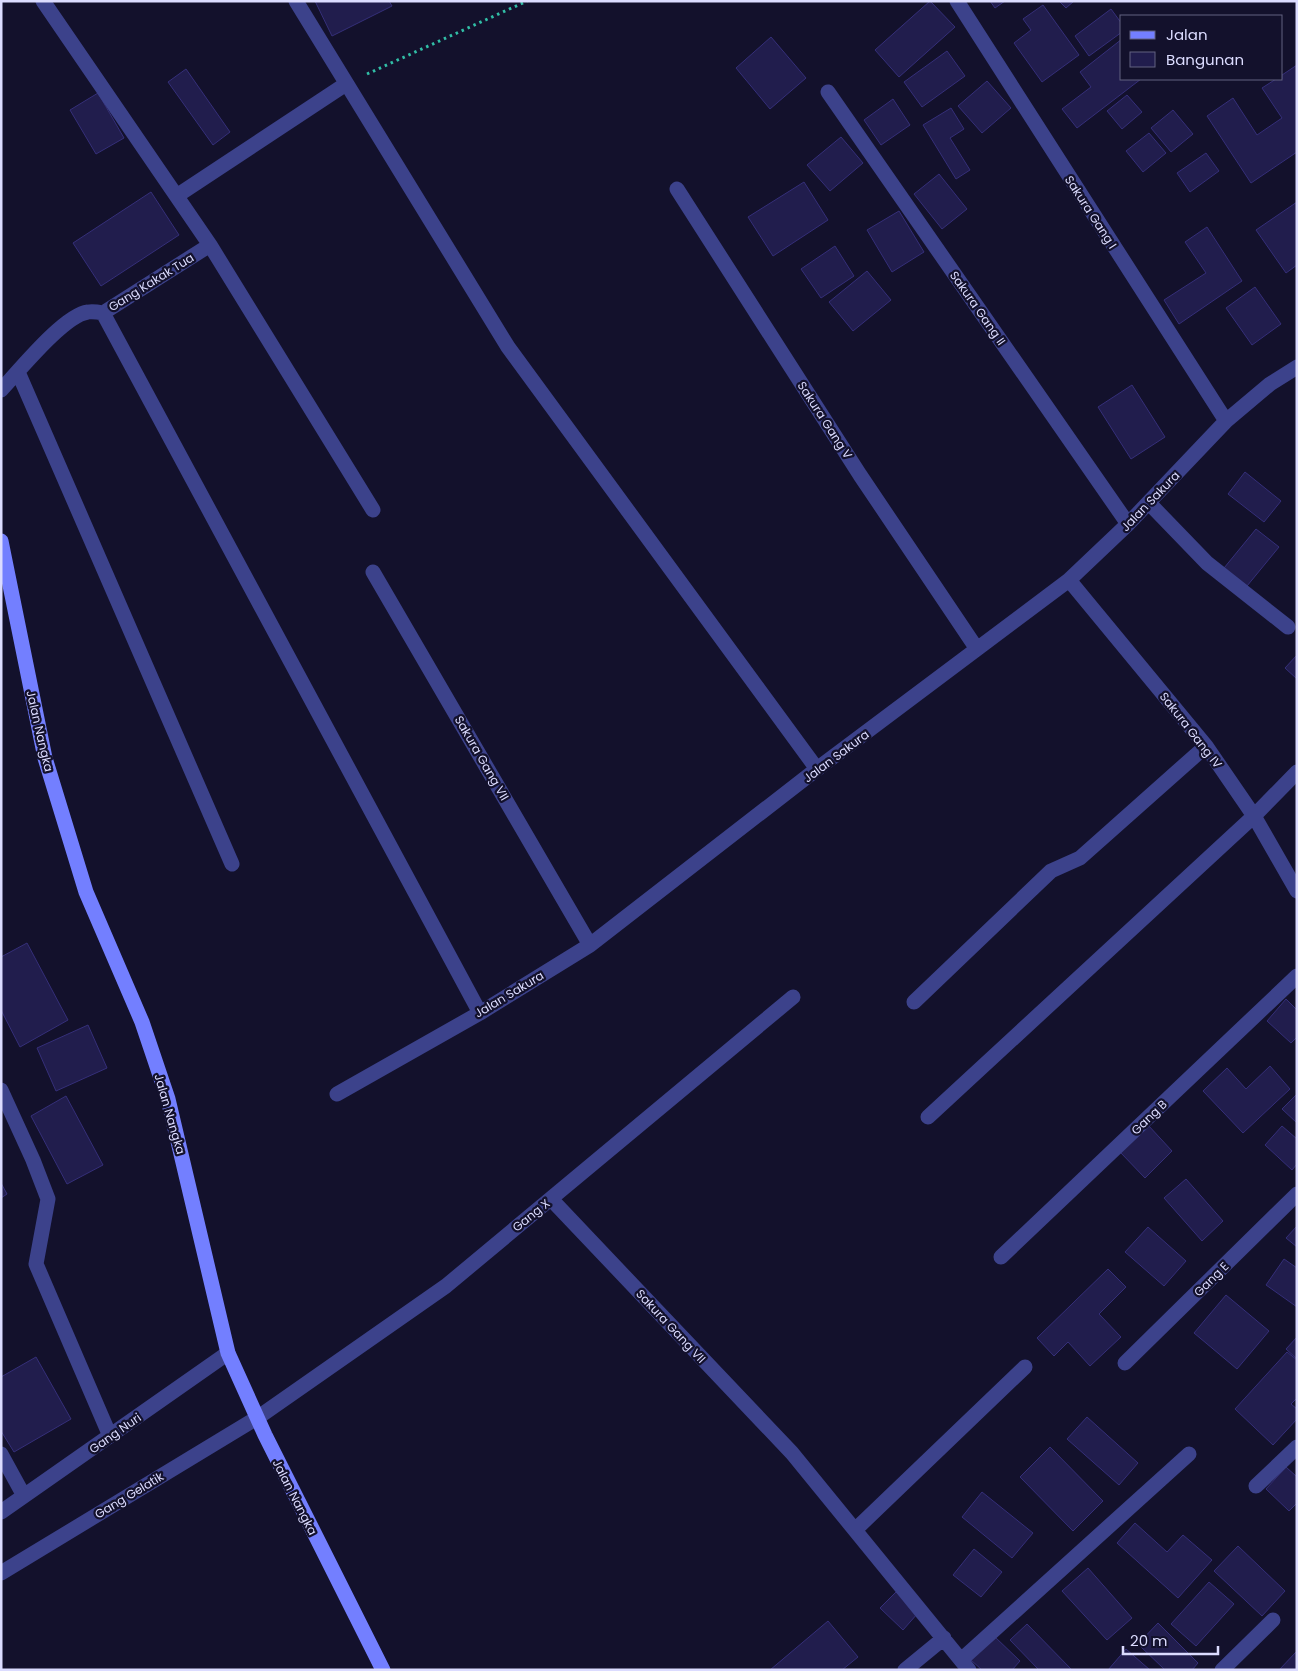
<svg xmlns="http://www.w3.org/2000/svg" width="1298" height="1671" font-family="Poppins,sans-serif">
<rect width="100%" height="100%" fill="#13112c"/>
<path fill="#211d4d" stroke="#352f79" d="M 315,1 L 389,1 L 392,6 L 332,36 Z
M 930,1 L 955,27 L 899,77 L 875,50 Z
M 990,1 L 1005,1 L 995,8 Z
M 1059,1 L 1074,1 L 1066,8 Z
M 1043,5 L 1079,55 L 1042,82 L 1014,43 L 1031,30 L 1023,19 Z
M 1111,9 L 1122,24 L 1122,32 L 1089,56 L 1075,36 Z
M 771,37 L 806,78 L 770,109 L 736,68 Z
M 1122,39 L 1122,79 L 1141,79 L 1077,128 L 1062,109 L 1091,87 L 1080,72 Z
M 947,51 L 965,76 L 922,107 L 904,82 Z
M 1297,65 L 1297,152 L 1251,183 L 1207,116 L 1233,98 L 1257,135 L 1282,118 L 1262,88 L 1276,79 L 1282,79 L 1282,75 Z
M 186,69 L 230,132 L 213,145 L 168,82 Z
M 987,81 L 1011,108 L 982,133 L 958,106 Z
M 98,93 L 124,138 L 96,154 L 70,110 Z
M 1127,95 L 1142,112 L 1122,129 L 1107,111 Z
M 893,99 L 910,125 L 881,145 L 864,120 Z
M 951,108 L 964,129 L 950,138 L 970,170 L 956,179 L 923,125 Z
M 1173,110 L 1193,134 L 1171,152 L 1151,128 Z
M 1149,133 L 1166,153 L 1143,172 L 1126,151 Z
M 841,137 L 863,163 L 830,191 L 807,165 Z
M 1206,153 L 1219,171 L 1190,192 L 1177,173 Z
M 939,174 L 967,209 L 942,229 L 914,194 Z
M 804,182 L 828,220 L 773,256 L 748,217 Z
M 151,192 L 179,235 L 101,286 L 73,243 Z
M 1297,202 L 1297,265 L 1286,273 L 1256,230 Z
M 899,211 L 924,252 L 892,272 L 867,230 Z
M 1207,227 L 1242,281 L 1179,324 L 1164,300 L 1206,273 L 1185,242 Z
M 835,246 L 854,276 L 821,298 L 801,269 Z
M 867,271 L 891,300 L 853,331 L 829,302 Z
M 1255,287 L 1281,324 L 1252,345 L 1226,308 Z
M 1132,385 L 1165,437 L 1131,459 L 1098,407 Z
M 1245,472 L 1281,501 L 1264,522 L 1228,494 Z
M 1256,529 L 1279,547 L 1247,586 L 1224,568 Z
M 1297,655 L 1297,679 L 1285,668 Z
M 27,943 L 68,1020 L 20,1047 L 1,1010 L 1,957 Z
M 1286,999 L 1297,1010 L 1297,1037 L 1291,1043 L 1267,1021 Z
M 88,1025 L 107,1068 L 56,1091 L 37,1048 Z
M 1270,1066 L 1290,1089 L 1243,1133 L 1203,1091 L 1227,1068 L 1246,1089 Z
M 1297,1094 L 1297,1123 L 1282,1109 Z
M 66,1096 L 103,1165 L 67,1184 L 31,1116 Z
M 1148,1125 L 1172,1151 L 1145,1178 L 1120,1152 Z
M 1282,1126 L 1297,1139 L 1297,1164 L 1292,1170 L 1265,1145 Z
M 1186,1179 L 1223,1221 L 1202,1241 L 1164,1198 Z
M 1,1183 L 7,1194 L 1,1198 Z
M 1297,1226 L 1297,1247 L 1286,1238 Z
M 1148,1227 L 1186,1261 L 1164,1286 L 1125,1252 Z
M 1284,1259 L 1297,1268 L 1297,1307 L 1266,1285 Z
M 1108,1269 L 1126,1287 L 1099,1314 L 1121,1337 L 1090,1366 L 1068,1342 L 1054,1356 L 1037,1338 Z
M 1226,1295 L 1269,1331 L 1237,1369 L 1194,1333 Z
M 1297,1337 L 1297,1359 L 1286,1349 Z
M 1287,1352 L 1297,1360 L 1297,1398 L 1291,1404 L 1297,1409 L 1297,1419 L 1273,1445 L 1235,1409 Z
M 36,1357 L 71,1419 L 14,1452 L 1,1431 L 1,1377 Z
M 1087,1417 L 1138,1463 L 1119,1485 L 1067,1439 Z
M 1050,1447 L 1103,1501 L 1073,1531 L 1020,1477 Z
M 1286,1467 L 1297,1477 L 1297,1503 L 1289,1511 L 1266,1489 Z
M 982,1492 L 1033,1533 L 1012,1558 L 962,1517 Z
M 1135,1523 L 1167,1552 L 1183,1535 L 1212,1560 L 1178,1598 L 1117,1543 Z
M 1238,1546 L 1285,1591 L 1262,1616 L 1214,1571 Z
M 974,1549 L 1002,1572 L 981,1597 L 953,1575 Z
M 1088,1568 L 1132,1618 L 1107,1640 L 1062,1591 Z
M 1209,1582 L 1234,1604 L 1196,1646 L 1171,1624 Z
M 896,1592 L 918,1613 L 903,1630 L 880,1608 Z
M 828,1621 L 858,1657 L 842,1670 L 770,1670 Z
M 1158,1623 L 1198,1663 L 1192,1670 L 1165,1670 L 1138,1644 Z
M 1027,1624 L 1072,1670 L 1039,1670 L 1010,1640 Z
M 994,1636 L 1020,1661 L 1012,1670 L 982,1670 L 971,1660 Z
M 1126,1649 L 1150,1670 L 1108,1670 Z
M 1297,1651 L 1297,1670 L 1279,1670 Z"/>
<g fill="none" stroke-linecap="round" stroke-linejoin="round">
<path stroke="#31bea6" stroke-width="3" stroke-dasharray="2.5 4" stroke-linecap="butt" d="M 367,74 L 527,1"/>
<path stroke="#3c428b" stroke-width="15" d="M 43,1 L 210,245 L 373,510
M 296,1 L 508,347 L 817,769
M 957,1 L 1226,421
M 828,92 L 1128,524
M 677,189 L 860,475 L 977,649
M 178,195 L 346,84
M 103,313 L 480,1013
M 18,372 L 232,864
M 1,390 C 19,371 64,315 88,312 C 93,311 98,312 103,313 L 210,245
M 1149,503 L 1207,563 L 1288,627
M 373,572 L 590,945
M 1069,580 L 1206,746 L 1254,816 L 1297,891
M 914,1002 L 1051,871 L 1080,858 L 1206,746
M 1,1090 L 33,1160 L 48,1199 L 36,1264 L 110,1436
M 337,1094 L 480,1013 L 590,945 L 817,769 L 1069,580 L 1128,524 L 1226,421 L 1270,384 L 1297,367
M 928,1117 L 1254,816 L 1297,772
M 551,1199 L 792,1453 L 969,1670
M 1001,1257 L 1297,976
M 1125,1363 L 1297,1194
M 1,1454 L 24,1496
M 1256,1486 L 1297,1447
M 1,1512 L 228,1353
M 855,1530 L 1025,1367
M 1,1573 L 257,1418 L 446,1286 L 793,997
M 961,1660 L 1189,1454
M 905,1670 L 944,1638
M 1222,1670 L 1273,1620"/>
<path stroke="#737fff" stroke-width="15" d="M 1,541 L 45,758 L 86,892 L 142,1022 L 168,1099 L 228,1353 L 265,1435 L 383,1670"/>
</g>
<g text-anchor="middle" dominant-baseline="central" stroke-width="4.5" stroke-linejoin="round" paint-order="stroke">
<g font-size="12" fill="#dcdcff" stroke="#13112c">
<text transform="translate(1091 212) rotate(57)">Sakura Gang I</text>
<text transform="translate(151 282) rotate(-32)">Gang Kakak Tua</text>
<text transform="translate(978 308) rotate(55)">Sakura Gang II</text>
<text transform="translate(825 420) rotate(57)">Sakura Gang V</text>
<text transform="translate(1150 501) rotate(-46)">Jalan Sakura</text>
<text transform="translate(1191 730) rotate(52)">Sakura Gang IV</text>
<text transform="translate(40 731) rotate(77)">Jalan Nangka</text>
<text transform="translate(836 756) rotate(-37)">Jalan Sakura</text>
<text transform="translate(482 758) rotate(60)">Sakura Gang VII</text>
<text transform="translate(509 994) rotate(-31)">Jalan Sakura</text>
<text transform="translate(170 1114) rotate(74)">Jalan Nangka</text>
<text transform="translate(1149 1117) rotate(-44)">Gang B</text>
<text transform="translate(531 1215) rotate(-39)">Gang X</text>
<text transform="translate(1211 1279) rotate(-45)">Gang E</text>
<text transform="translate(671 1326) rotate(47)">Sakura Gang VII</text>
<text transform="translate(115 1433) rotate(-35)">Gang Nuri</text>
<text transform="translate(129 1495) rotate(-31)">Gang Gelatik</text>
<text transform="translate(295 1497) rotate(63)">Jalan Nangka</text>
</g>
</g>
<rect width="1298" height="1671" fill="none" stroke="#dcdcff" stroke-width="5"/>
<rect x="1120" y="15" width="162" height="65" fill="#13112c" stroke="#636280"/>
<rect x="1130" y="31" width="25" height="8" fill="#737fff" stroke="#636280"/>
<text x="1166" y="40" font-size="15" fill="#dcdcff">Jalan</text>
<rect x="1130" y="52" width="25" height="15" fill="#211d4d" stroke="#636280"/>
<text x="1166" y="65" font-size="15" fill="#dcdcff">Bangunan</text>
<path d="M1123 1646v8h95v-8" fill="none" stroke="#dcdcff" stroke-width="2.5"/>
<text x="1130" y="1646" font-size="15" fill="#dcdcff" stroke="#13112c" stroke-width="4" paint-order="stroke">20 m</text>
</svg>
